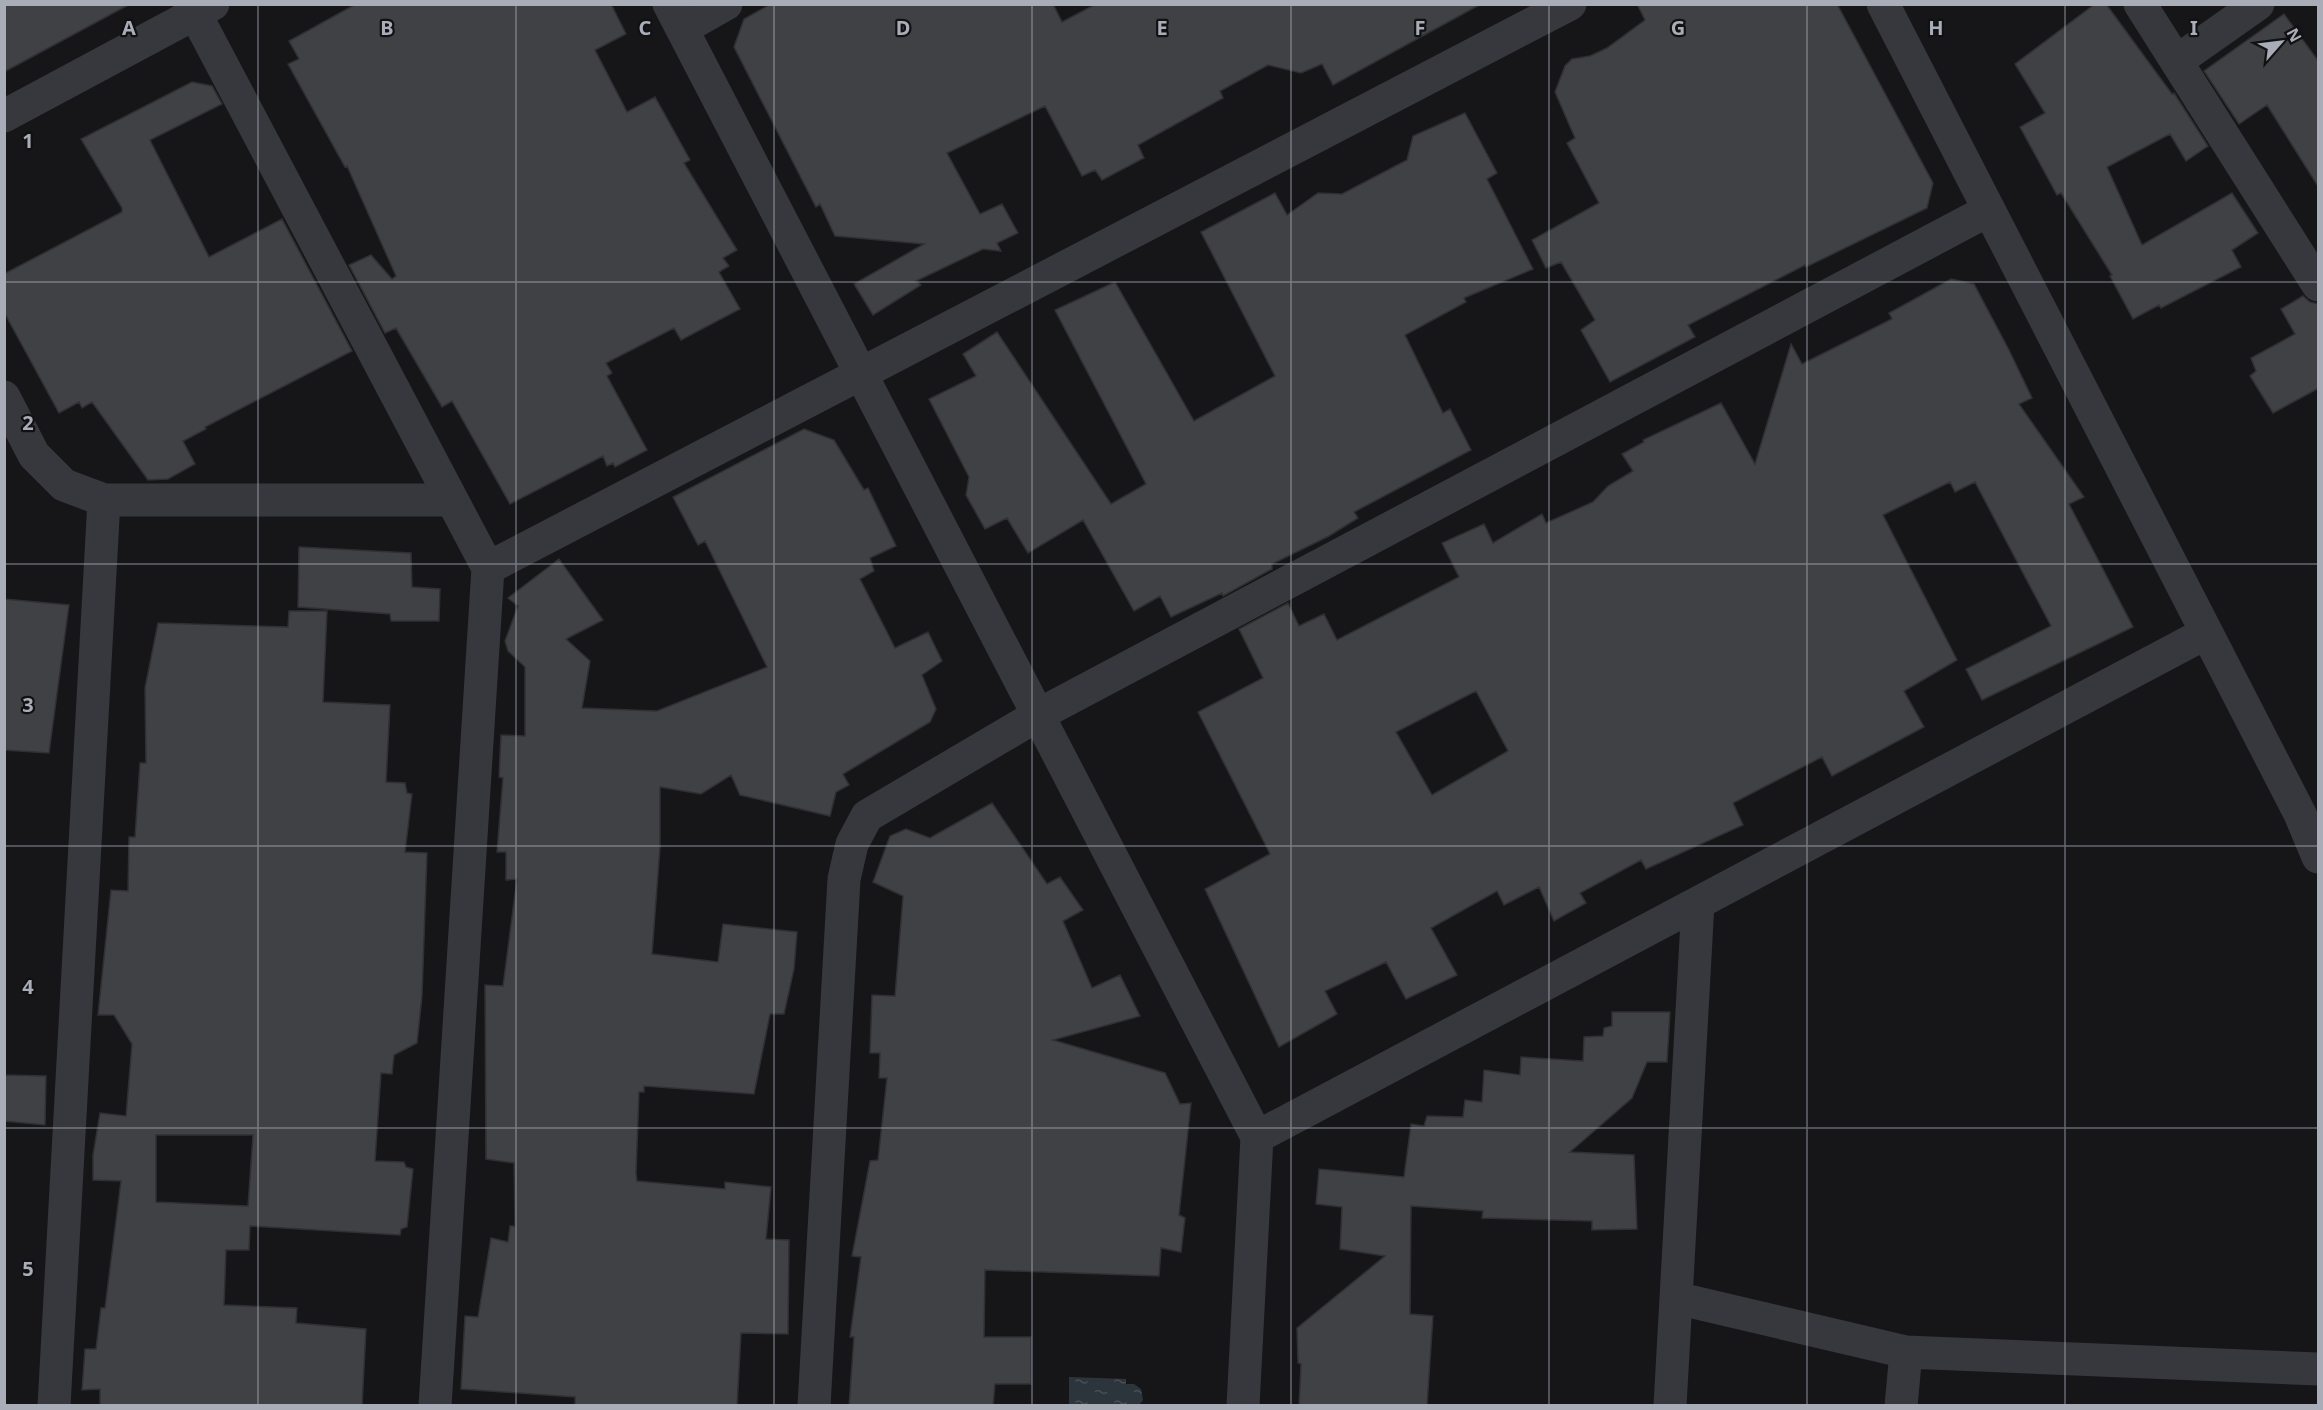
<svg xmlns="http://www.w3.org/2000/svg" width="2323" height="1410" font-family="'Noto Sans',sans-serif">
<defs>
<pattern id="water-ripples" width="26" height="14" patternUnits="userSpaceOnUse" patternTransform="scale(1.5)"><rect width="26" height="14" fill="#2c353c"/><path d="M2 4q2-2 4 0t4 0M15 11q2-2 4 0t4 0" fill="none" stroke="#485056"/></pattern>
</defs>
<rect width="100%" height="100%" fill="#161618"/>
<path fill="url(#water-ripples)" d="M 1069,1377 L 1126,1379 L 1126,1384 L 1134,1384 L 1141,1389 L 1143,1400 L 1139,1405 L 1069,1405 Z"/>
<path fill="#404145" stroke="#303034" stroke-width="1.5" fill-rule="evenodd" d="M 4,4 L 130,4 L 4,72 Z
M 356,4 L 611,4 L 626,34 L 595,50 L 627,112 L 655,97 L 690,160 L 684,163 L 737,250 L 723,258 L 729,266 L 719,272 L 740,309 L 681,340 L 674,328 L 606,363 L 612,373 L 607,376 L 647,450 L 615,467 L 613,463 L 607,466 L 603,456 L 510,504 L 452,401 L 442,407 L 396,328 L 385,333 L 349,265 L 371,255 L 392,279 L 396,276 L 347,166 L 345,167 L 288,64 L 299,59 L 289,41 Z
M 771,4 L 1053,4 L 1062,22 L 1096,4 L 1481,4 L 1333,85 L 1322,64 L 1301,73 L 1268,65 L 1220,91 L 1223,98 L 1138,145 L 1144,158 L 1102,180 L 1095,170 L 1082,176 L 1045,106 L 947,153 L 980,214 L 1002,204 L 1018,233 L 997,243 L 1001,251 L 983,249 L 916,281 L 921,285 L 873,315 L 854,284 L 924,244 L 835,236 L 820,204 L 816,207 L 734,47 L 744,19 Z
M 1637,4 L 1837,4 L 1933,183 L 1927,208 L 1806,267 L 1805,265 L 1688,325 L 1695,337 L 1610,382 L 1581,330 L 1595,320 L 1561,262 L 1546,268 L 1532,240 L 1599,203 L 1567,143 L 1575,138 L 1555,92 L 1565,66 L 1572,59 L 1590,56 L 1607,48 L 1645,20 Z
M 2095,4 L 2106,4 L 2172,94 L 2174,93 L 2208,146 L 2186,161 L 2170,134 L 2107,167 L 2142,245 L 2232,193 L 2258,233 L 2232,250 L 2241,267 L 2161,308 L 2159,305 L 2133,319 L 2110,276 L 2112,275 L 2061,193 L 2057,195 L 2020,127 L 2045,113 L 2015,64 Z
M 2284,14 L 2319,62 L 2319,188 L 2267,105 L 2239,124 L 2204,71 Z
M 192,82 L 212,86 L 222,104 L 150,140 L 209,257 L 282,219 L 352,351 L 205,427 L 206,429 L 183,441 L 195,464 L 168,479 L 148,480 L 92,402 L 82,408 L 79,402 L 59,413 L 4,312 L 4,274 L 122,212 L 122,208 L 81,139 Z
M 1465,113 L 1497,173 L 1487,179 L 1533,269 L 1464,298 L 1466,302 L 1405,335 L 1443,413 L 1450,409 L 1471,450 L 1354,512 L 1358,518 L 1329,536 L 1272,564 L 1272,569 L 1223,596 L 1222,593 L 1171,617 L 1160,596 L 1134,611 L 1083,520 L 1028,553 L 1007,518 L 985,529 L 966,495 L 969,477 L 929,399 L 976,376 L 963,354 L 997,332 L 1111,504 L 1146,484 L 1055,310 L 1115,282 L 1194,421 L 1275,376 L 1201,232 L 1275,193 L 1287,215 L 1318,193 L 1342,194 L 1407,160 L 1413,136 Z
M 1951,279 L 1974,284 L 2009,350 L 2032,398 L 2019,404 L 2084,497 L 2069,504 L 2133,627 L 1982,700 L 1966,669 L 2051,626 L 1975,482 L 1955,492 L 1950,482 L 1883,515 L 1957,660 L 1904,691 L 1924,727 L 1832,776 L 1822,757 L 1733,803 L 1743,825 L 1646,869 L 1641,860 L 1580,893 L 1586,903 L 1554,921 L 1539,887 L 1504,905 L 1497,891 L 1431,928 L 1457,975 L 1406,999 L 1386,962 L 1325,991 L 1337,1014 L 1279,1047 L 1205,889 L 1270,854 L 1198,712 L 1263,678 L 1239,629 L 1288,603 L 1299,626 L 1324,614 L 1337,640 L 1459,577 L 1442,543 L 1484,524 L 1493,543 L 1542,514 L 1546,523 L 1593,502 L 1608,486 L 1633,471 L 1622,454 L 1644,442 L 1643,440 L 1721,403 L 1755,464 L 1791,344 L 1802,364 L 1892,319 L 1889,313 ZM 1476,691 L 1508,751 L 1432,795 L 1396,732 Z
M 2303,296 L 2310,302 L 2319,304 L 2319,388 L 2273,413 L 2250,376 L 2256,371 L 2251,358 L 2295,334 L 2281,309 Z
M 804,429 L 834,440 L 864,490 L 868,488 L 896,546 L 870,558 L 874,571 L 860,579 L 895,648 L 928,632 L 942,661 L 922,675 L 936,709 L 930,722 L 843,774 L 849,785 L 836,792 L 830,816 L 740,795 L 731,775 L 701,794 L 660,787 L 660,847 L 652,954 L 718,962 L 723,924 L 797,932 L 794,969 L 784,1014 L 770,1014 L 754,1094 L 644,1086 L 644,1092 L 639,1092 L 636,1173 L 637,1181 L 725,1189 L 725,1182 L 771,1187 L 766,1239 L 789,1240 L 788,1334 L 741,1333 L 737,1406 L 575,1406 L 575,1397 L 461,1389 L 465,1316 L 478,1317 L 491,1238 L 508,1242 L 510,1226 L 515,1226 L 514,1163 L 486,1159 L 485,985 L 503,986 L 517,879 L 506,880 L 506,852 L 497,852 L 503,778 L 499,777 L 501,735 L 525,736 L 525,667 L 508,651 L 505,641 L 518,606 L 508,598 L 559,559 L 603,620 L 566,639 L 590,661 L 582,708 L 657,711 L 767,667 L 705,541 L 698,545 L 673,497 Z
M 299,547 L 411,553 L 412,587 L 440,589 L 439,621 L 391,621 L 390,614 L 298,607 Z
M 4,599 L 69,605 L 49,753 L 4,750 Z
M 289,611 L 327,611 L 323,702 L 390,705 L 386,782 L 405,783 L 407,793 L 412,794 L 405,852 L 427,853 L 422,996 L 417,1043 L 394,1055 L 392,1074 L 381,1073 L 375,1161 L 404,1162 L 406,1167 L 413,1169 L 407,1227 L 401,1229 L 400,1235 L 250,1226 L 249,1250 L 226,1250 L 224,1305 L 297,1308 L 296,1323 L 366,1329 L 362,1406 L 100,1406 L 100,1389 L 82,1390 L 85,1349 L 96,1349 L 101,1308 L 105,1308 L 121,1181 L 93,1180 L 93,1155 L 100,1113 L 126,1116 L 132,1044 L 114,1015 L 98,1015 L 111,890 L 128,891 L 129,837 L 135,837 L 140,763 L 146,763 L 145,688 L 158,623 L 288,627 ZM 156,1135 L 253,1135 L 248,1206 L 156,1202 Z
M 992,803 L 1047,884 L 1060,877 L 1083,910 L 1063,921 L 1092,988 L 1120,975 L 1140,1016 L 1053,1040 L 1165,1073 L 1180,1104 L 1191,1103 L 1179,1215 L 1185,1218 L 1181,1252 L 1161,1248 L 1159,1276 L 985,1270 L 984,1337 L 1031,1337 L 1031,1384 L 995,1384 L 993,1406 L 849,1406 L 854,1337 L 850,1337 L 861,1257 L 852,1256 L 870,1161 L 878,1160 L 887,1078 L 879,1078 L 880,1053 L 870,1053 L 872,995 L 895,996 L 903,896 L 873,882 L 890,836 L 906,829 L 930,838 Z
M 1612,1012 L 1670,1012 L 1667,1062 L 1647,1062 L 1632,1098 L 1570,1152 L 1634,1155 L 1637,1229 L 1592,1230 L 1592,1221 L 1482,1218 L 1483,1211 L 1411,1206 L 1410,1314 L 1433,1316 L 1427,1406 L 1299,1406 L 1301,1364 L 1298,1363 L 1297,1328 L 1385,1256 L 1340,1249 L 1342,1207 L 1316,1204 L 1319,1169 L 1404,1177 L 1411,1124 L 1424,1126 L 1427,1116 L 1463,1117 L 1465,1100 L 1482,1102 L 1484,1070 L 1520,1075 L 1521,1057 L 1583,1061 L 1584,1037 L 1603,1036 L 1604,1028 L 1612,1026 Z
M 4,1075 L 46,1076 L 45,1125 L 4,1121 Z"/>
<g fill="none" stroke-linecap="round" stroke-linejoin="round">
<path stroke="#37383d" stroke-width="33" d="M 190,4 L 488,568 L 435,1406
M 669,4 L 1257,1137 L 1243,1406
M 1883,4 L 2300,814 L 2318,857
M 2140,4 L 2318,285
M 682,29 L 726,4
M 2177,61 L 2258,4
M 4,116 L 213,4
M 4,397 L 34,455 L 64,485 L 104,500 L 452,500
M 488,568 L 1570,4
M 1257,1137 L 2206,633
M 1676,1298 L 1906,1352 L 2318,1369
M 54,1406 L 104,500
M 814,1406 L 844,879 L 852,844 L 867,816 L 1038,715 L 1989,210
M 1670,1406 L 1698,903
M 1901,1406 L 1906,1352"/>
</g>
<path fill="none" stroke="#a8adb8" stroke-width="1.5" stroke-opacity="0.55" d="M 258,4 L 258,1406M 516,4 L 516,1406M 774,4 L 774,1406M 1032,4 L 1032,1406M 1291,4 L 1291,1406M 1549,4 L 1549,1406M 1807,4 L 1807,1406M 2065,4 L 2065,1406M 4,282 L 2318,282M 4,564 L 2318,564M 4,846 L 2318,846M 4,1128 L 2318,1128"/>
<g font-size="20" text-anchor="middle" font-weight="bold" fill="#a8adb8" stroke="#111113" stroke-width="4.5" stroke-linejoin="round" paint-order="stroke">
<text x="129" y="35">A</text>
<text x="387" y="35">B</text>
<text x="645" y="35">C</text>
<text x="903" y="35">D</text>
<text x="1162" y="35">E</text>
<text x="1420" y="35">F</text>
<text x="1678" y="35">G</text>
<text x="1936" y="35">H</text>
<text x="2194" y="35">I</text>
<text x="28" y="148">1</text>
<text x="28" y="430">2</text>
<text x="28" y="712">3</text>
<text x="28" y="994">4</text>
<text x="28" y="1276">5</text>
</g>
<rect width="2323" height="1410" fill="none" stroke="#a8adb8" stroke-width="12"/>
<g transform="translate(2281 42) rotate(62)" stroke="#111113" stroke-width="4.5" paint-order="stroke">
<path d="M0-4.5L10 22L0 15L-10 22Z" fill="#a8adb8"/>
<text y="-9" font-size="16" font-weight="bold" text-anchor="middle" fill="#a8adb8">N</text>
</g>
</svg>
